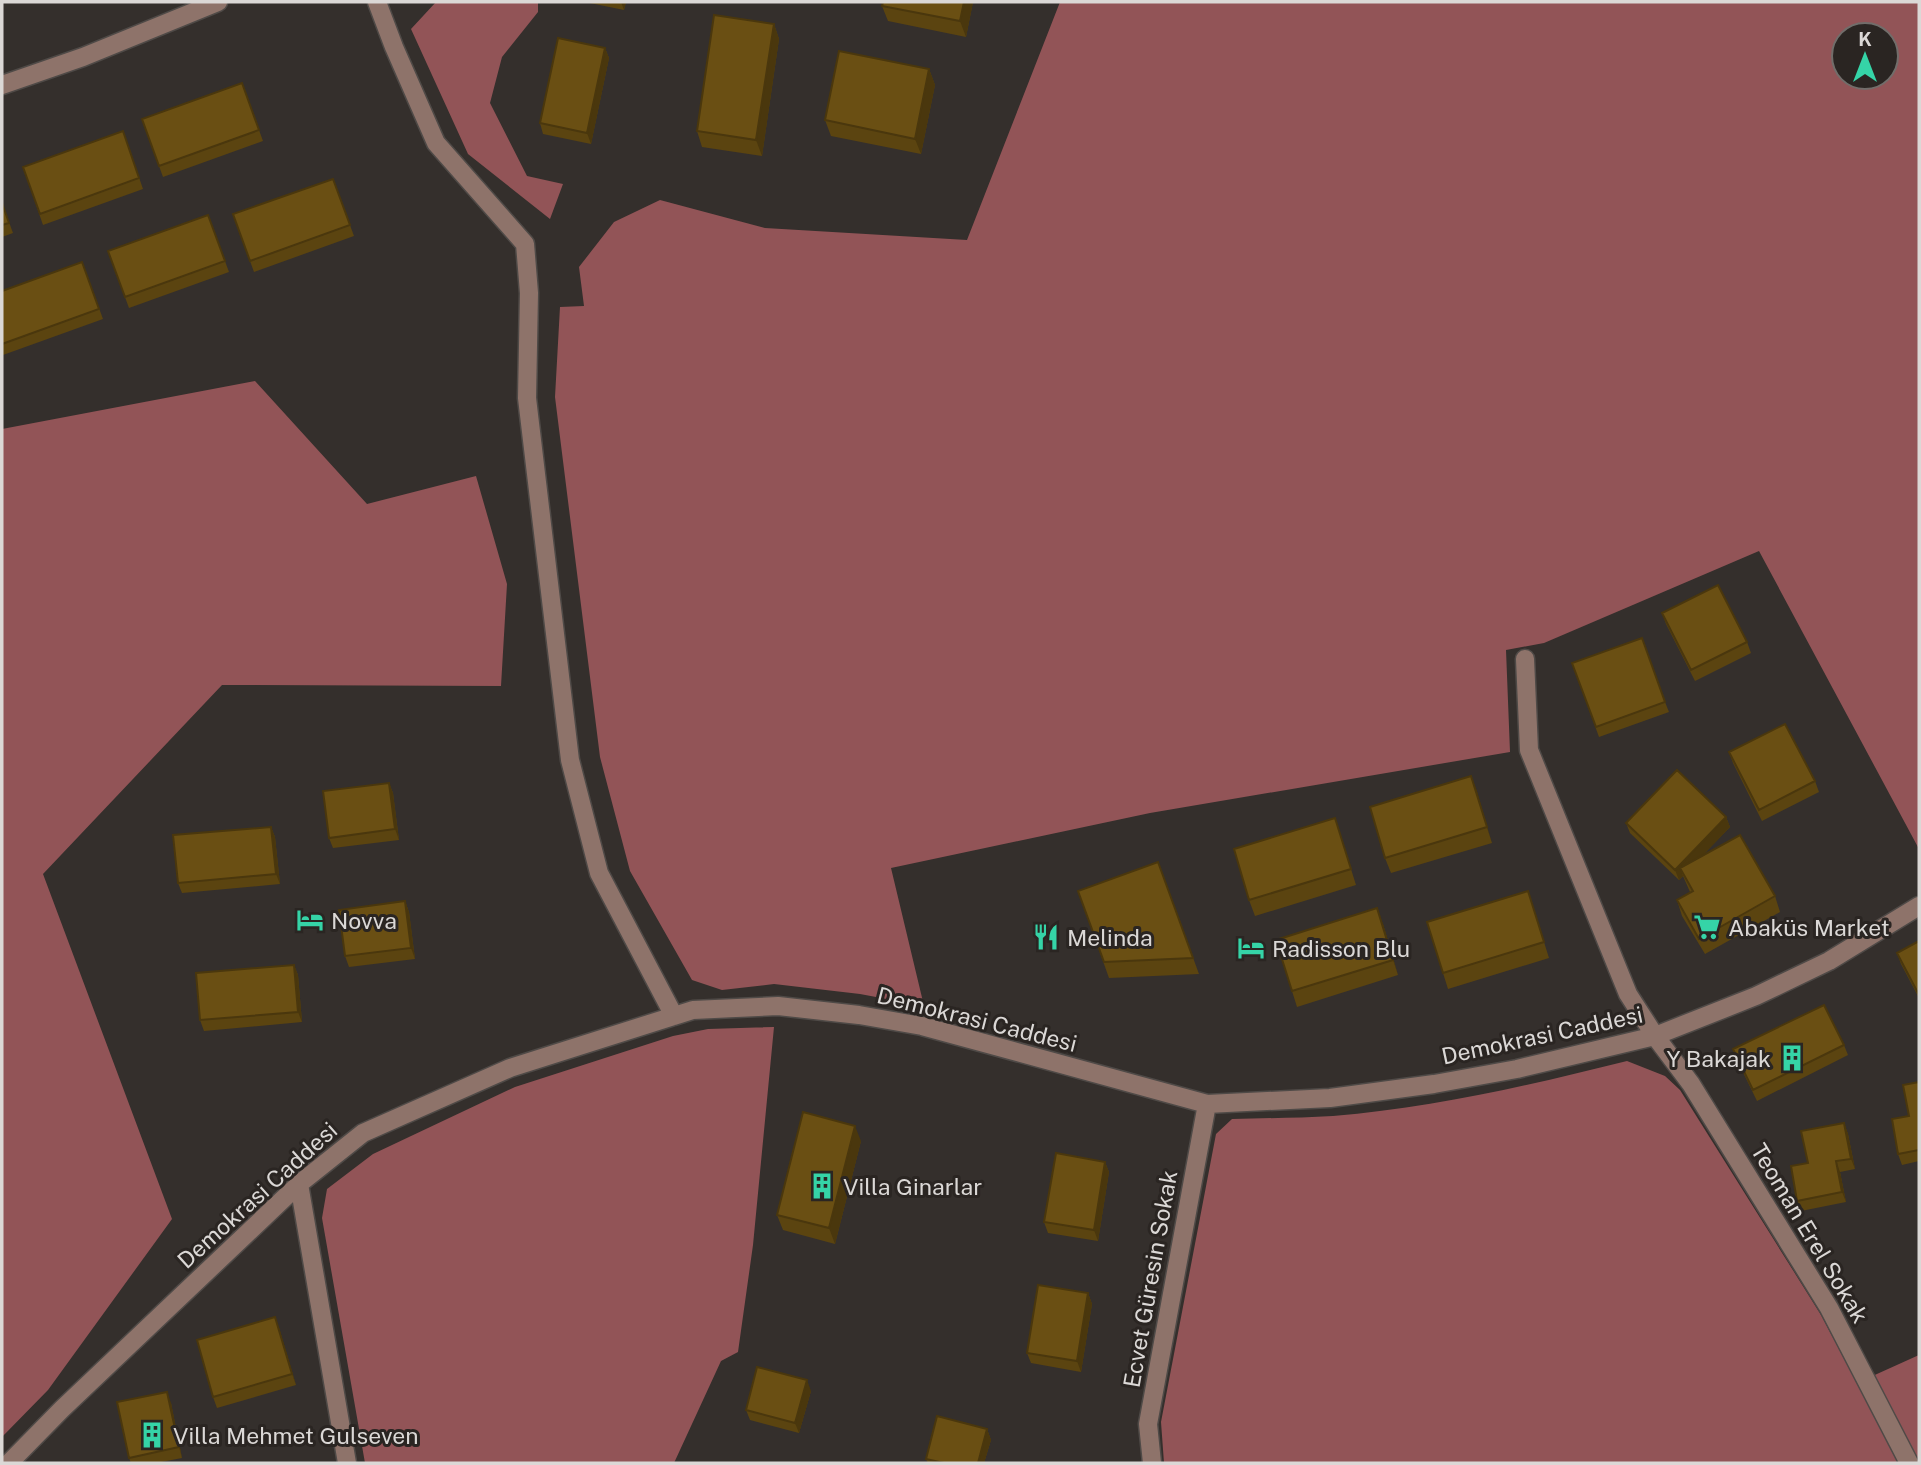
<svg xmlns="http://www.w3.org/2000/svg" width="1921" height="1465" font-family="'Public Sans',sans-serif">
<rect width="100%" height="100%" fill="#342f2c"/>
<path fill="#925457" fill-rule="evenodd" d="M 436,2 L 538,2 L 538,12 L 502,57 L 490,103 L 527,176 L 563,184 L 550,219 L 468,154 L 411,29 Z
M 1060,2 L 1919,2 L 1919,849 L 1759,551 L 1544,643 L 1506,650 L 1510,752 L 1150,813 L 891,868 L 924,1006 L 860,994 L 774,984 L 722,990 L 692,980 L 630,871 L 600,757 L 555,397 L 560,307 L 584,306 L 579,267 L 614,222 L 660,200 L 765,228 L 967,240 ZM 1844,35 L 1886,35 L 1886,77 L 1844,77 Z
M 255,381 L 367,504 L 476,476 L 507,584 L 501,686 L 222,685 L 43,874 L 172,1219 L 48,1390 L 2,1437 L 2,429 Z
M 774,1027 L 753,1245 L 738,1352 L 721,1361 L 674,1463 L 365,1463 L 322,1218 L 327,1189 L 373,1154 L 515,1087 L 673,1036 L 708,1029 Z
M 1627,1061 L 1665,1076 L 1680,1090 L 1821,1315 L 1857,1383 L 1919,1355 L 1919,1463 L 1164,1463 L 1161,1422 L 1216,1134 L 1232,1119 C 1266,1118 1300,1118 1333,1116 C 1433,1108 1531,1085 1627,1061 Z"/>
<g fill="none" stroke-linecap="round" stroke-linejoin="round">
<g stroke="#4f4a47" stroke-width="21">
<path id="minor" d="M 377,2 L 394,47 L 436,143 L 525,244 L 529,293 L 527,398 L 570,760 L 599,873 L 674,1016
M 2,85 L 83,57 L 218,2
M 1525,659 L 1529,750 L 1628,994 L 1655,1036 L 1691,1084 L 1829,1308 L 1909,1463
M 299,1184 L 347,1463
M 9,1463 L 62,1409 L 299,1184 L 363,1133 L 510,1068 L 693,1010 L 778,1006 L 859,1015 L 922,1026 L 1207,1104 L 1330,1098 L 1434,1084 L 1517,1069 L 1655,1036 L 1756,996 L 1829,961 L 1919,906
M 1152,1463 L 1148,1424 L 1207,1104"/>
</g>
<use href="#minor" stroke="#8e736a" stroke-width="18"/>
</g>
<path fill="#5b4410" d="M 585,2 L 626,2 L 624,10 Z
M 883,2 L 973,2 L 966,37 L 888,21 L 882,6 Z
M 774,24 L 779,39 L 762,156 L 702,147 L 697,131 Z
M 605,48 L 609,58 L 591,144 L 543,134 L 540,123 Z
M 929,69 L 935,85 L 921,154 L 831,136 L 825,120 Z
M 242,83 L 263,141 L 163,177 L 142,119 Z
M 123,131 L 143,189 L 43,225 L 23,167 Z
M 333,179 L 354,236 L 254,272 L 233,214 Z
M 2,203 L 13,233 L 2,237 Z
M 208,215 L 229,272 L 129,308 L 108,251 Z
M 82,262 L 103,319 L 3,355 L 2,352 L 2,291 Z
M 1662,613 L 1747,642 L 1751,653 L 1695,681 L 1666,624 Z
M 1572,663 L 1665,702 L 1669,712 L 1599,737 Z
M 1729,752 L 1815,781 L 1819,792 L 1762,821 L 1733,763 Z
M 1471,776 L 1492,843 L 1391,873 L 1385,858 Z
M 389,783 L 393,793 L 399,840 L 333,848 L 329,838 Z
M 1726,817 L 1730,827 L 1702,856 L 1775,896 L 1780,912 L 1705,954 L 1682,916 L 1677,900 L 1690,892 L 1683,876 L 1679,880 L 1630,833 L 1626,823 Z
M 1335,818 L 1356,885 L 1255,916 L 1249,900 Z
M 271,827 L 275,837 L 280,884 L 182,893 L 178,883 Z
M 1158,862 L 1199,974 L 1109,978 L 1078,891 Z
M 1528,891 L 1549,958 L 1448,989 L 1443,973 Z
M 405,901 L 409,912 L 415,959 L 349,967 L 345,956 Z
M 1383,924 L 1398,975 L 1297,1007 L 1292,991 Z
M 1919,941 L 1919,998 L 1901,964 L 1897,953 Z
M 294,965 L 298,975 L 302,1022 L 204,1031 L 200,1020 Z
M 1844,1045 L 1848,1055 L 1757,1101 L 1737,1060 L 1733,1049 Z
M 1919,1082 L 1919,1161 L 1902,1165 L 1898,1154 Z
M 1844,1123 L 1848,1134 L 1855,1169 L 1840,1172 L 1846,1202 L 1801,1211 L 1797,1201 L 1808,1163 Z
M 861,1141 L 835,1244 L 783,1230 L 777,1215 Z
M 1105,1162 L 1109,1172 L 1098,1241 L 1048,1233 L 1044,1222 Z
M 1088,1293 L 1092,1304 L 1081,1372 L 1031,1363 L 1027,1353 Z
M 279,1328 L 296,1385 L 217,1408 L 213,1397 Z
M 811,1391 L 799,1433 L 750,1420 L 746,1410 Z
M 171,1403 L 182,1458 L 156,1463 L 131,1463 L 129,1458 Z
M 987,1429 L 991,1440 L 984,1463 L 928,1463 L 926,1459 Z"/>
<path fill="#4a370d" d="M 621,2 L 626,2 L 624,10 Z
M 964,2 L 973,2 L 966,37 L 960,21 Z
M 774,24 L 779,39 L 762,156 L 756,140 Z
M 605,48 L 609,58 L 591,144 L 587,133 Z
M 929,69 L 935,85 L 921,154 L 915,139 Z
M 1471,776 L 1477,791 L 1492,843 L 1487,827 Z
M 389,783 L 393,793 L 399,840 L 395,829 Z
M 1726,817 L 1730,827 L 1684,875 L 1680,868 L 1683,876 L 1679,880 L 1675,870 Z
M 271,827 L 275,837 L 280,884 L 276,874 Z
M 405,901 L 409,912 L 415,959 L 411,948 Z
M 1377,908 L 1383,924 L 1398,975 L 1393,960 Z
M 294,965 L 298,975 L 302,1022 L 298,1012 Z
M 1844,1123 L 1848,1134 L 1855,1169 L 1851,1159 Z
M 855,1126 L 861,1141 L 835,1244 L 829,1228 Z
M 1836,1161 L 1840,1172 L 1846,1202 L 1842,1192 Z
M 1105,1162 L 1109,1172 L 1098,1241 L 1094,1230 Z
M 1088,1293 L 1092,1304 L 1081,1372 L 1077,1361 Z
M 275,1317 L 279,1328 L 296,1385 L 292,1374 Z
M 807,1380 L 811,1391 L 799,1433 L 795,1423 Z
M 167,1392 L 171,1403 L 182,1458 L 179,1447 Z
M 987,1429 L 991,1440 L 984,1463 L 978,1463 Z"/>
<path fill="#6a4f13" stroke="#4a370d" stroke-width="2" d="M 883,2 L 964,2 L 960,21 L 882,6 Z
M 714,15 L 774,24 L 756,140 L 697,131 Z
M 558,38 L 605,48 L 587,133 L 540,123 Z
M 839,51 L 929,69 L 915,139 L 825,120 Z
M 242,83 L 259,130 L 159,166 L 142,119 Z
M 123,131 L 139,178 L 40,214 L 23,167 Z
M 333,179 L 350,225 L 250,261 L 233,214 Z
M 2,203 L 9,223 L 2,225 Z
M 208,215 L 225,261 L 125,297 L 108,251 Z
M 82,262 L 99,309 L 2,344 L 2,291 Z
M 1718,585 L 1747,642 L 1691,670 L 1662,613 Z
M 1642,638 L 1665,702 L 1596,727 L 1572,663 Z
M 1785,724 L 1815,781 L 1759,810 L 1729,752 Z
M 1677,770 L 1726,817 L 1675,870 L 1626,823 Z
M 1471,776 L 1487,827 L 1385,858 L 1370,807 Z
M 389,783 L 395,829 L 329,838 L 323,791 Z
M 1335,818 L 1351,869 L 1249,900 L 1234,849 Z
M 271,827 L 276,874 L 178,883 L 173,835 Z
M 1740,835 L 1775,896 L 1699,939 L 1677,900 L 1693,891 L 1680,868 Z
M 1158,862 L 1193,958 L 1104,962 L 1078,891 Z
M 1528,891 L 1544,942 L 1443,973 L 1427,922 Z
M 405,901 L 411,948 L 345,956 L 339,910 Z
M 1377,908 L 1393,960 L 1292,991 L 1276,940 Z
M 1919,941 L 1919,995 L 1897,953 Z
M 294,965 L 298,1012 L 200,1020 L 196,973 Z
M 1824,1005 L 1844,1045 L 1753,1090 L 1733,1049 Z
M 1919,1082 L 1919,1150 L 1898,1154 L 1892,1119 L 1909,1116 L 1903,1085 Z
M 803,1112 L 855,1126 L 829,1228 L 777,1215 Z
M 1844,1123 L 1851,1159 L 1836,1161 L 1842,1192 L 1797,1201 L 1791,1166 L 1808,1163 L 1801,1131 Z
M 1056,1153 L 1105,1162 L 1094,1230 L 1044,1222 Z
M 1038,1285 L 1088,1293 L 1077,1361 L 1027,1353 Z
M 275,1317 L 292,1374 L 213,1397 L 197,1340 Z
M 757,1367 L 807,1380 L 795,1423 L 746,1410 Z
M 167,1392 L 179,1447 L 129,1458 L 117,1402 Z
M 937,1416 L 987,1429 L 978,1463 L 944,1463 L 926,1459 Z"/>
<defs>
<g id="hotel-bare" transform="scale(2.1)"><path d="M-6-4.5h1.5V1H6V5H4.5V3h-9V5H-6ZM-4 0a1.8 1.8 0 1 1 3.6 0ZM.5 0V-2.5h3Q6-2.5 6 0Z" fill="#35d4a7" stroke="#2a2522" stroke-width="2.5" paint-order="stroke"/></g>
<g id="supermarket-bare" transform="scale(2.1)"><path d="M-6-5.5h2.5l.6 2H6L4.5 2H-2.5L-4.4-4H-6ZM-1.5 3.2a1.3 1.3 0 1 0 .1 0ZM3 3.2a1.3 1.3 0 1 0 .1 0Z" fill="#35d4a7" stroke="#2a2522" stroke-width="2.5" paint-order="stroke"/></g>
<g id="restaurant-bare" transform="scale(2.1)"><path d="M-5-6h1v4h1v-4h1v4h1v-4h1v5L-1.5 .5V6h-2V.5L-5-1ZM5-6V6H3V1.5H1.5Q1.5-4 5-6Z" fill="#35d4a7" stroke="#2a2522" stroke-width="2.5" paint-order="stroke"/></g>
<g id="building-bare" transform="scale(2.1)"><path d="M-4-6H4V6H1V3H-1V6H-4ZM-2.5-4.3h1.7v1.8h-1.7ZM.8-4.3h1.7v1.8H.8ZM-2.5-1h1.7V.8h-1.7ZM.8-1h1.7V.8H.8Z" fill="#35d4a7" stroke="#2a2522" stroke-width="2.5" paint-order="stroke"/></g>
</defs>
<g fill-rule="evenodd">
<use href="#hotel-bare" x="310" y="920"/>
<use href="#supermarket-bare" x="1707" y="927"/>
<use href="#restaurant-bare" x="1046" y="937"/>
<use href="#hotel-bare" x="1251" y="948"/>
<use href="#building-bare" x="1792" y="1058"/>
<use href="#building-bare" x="822" y="1186"/>
<use href="#building-bare" x="152" y="1435"/>
</g>
<g text-anchor="middle" dominant-baseline="central" stroke-width="6" stroke-linejoin="round" paint-order="stroke">
<g font-size="23" fill="#dbd8d6" stroke="#2a2522" text-anchor="start">
<text x="331" y="920">Novva</text>
<text x="1728" y="927">Abaküs Market</text>
<text x="1067" y="937">Melinda</text>
<text x="1272" y="948">Radisson Blu</text>
<text x="1771" y="1058" text-anchor="end">Y Bakajak</text>
<text x="843" y="1186">Villa Ginarlar</text>
<text x="173" y="1435">Villa Mehmet Gulseven</text>
</g>
<g font-size="23" fill="#dbd8d6" stroke="#2a2522">
<text transform="translate(977 1019) rotate(14)">Demokrasi Caddesi</text>
<text transform="translate(1542 1035) rotate(-12)">Demokrasi Caddesi</text>
<text transform="translate(257 1195) rotate(-42)">Demokrasi Caddesi</text>
<text transform="translate(1810 1233) rotate(59)">Teoman Erel Sokak</text>
<text transform="translate(1150 1279) rotate(-80)">Ecvet Güresin Sokak</text>
</g>
</g>
<rect width="1921" height="1465" fill="none" stroke="#dbd8d6" stroke-width="7"/>
<g transform="translate(1865 56)"><circle r="33" fill="#2a2522" stroke="#716d6a" stroke-width="2"/>
<path d="M0-5L12 26L0 18L-12 26Z" fill="#35d4a7"/>
<text y="-10" font-size="19" font-weight="bold" text-anchor="middle" fill="#dbd8d6">K</text>
</g>
</svg>
